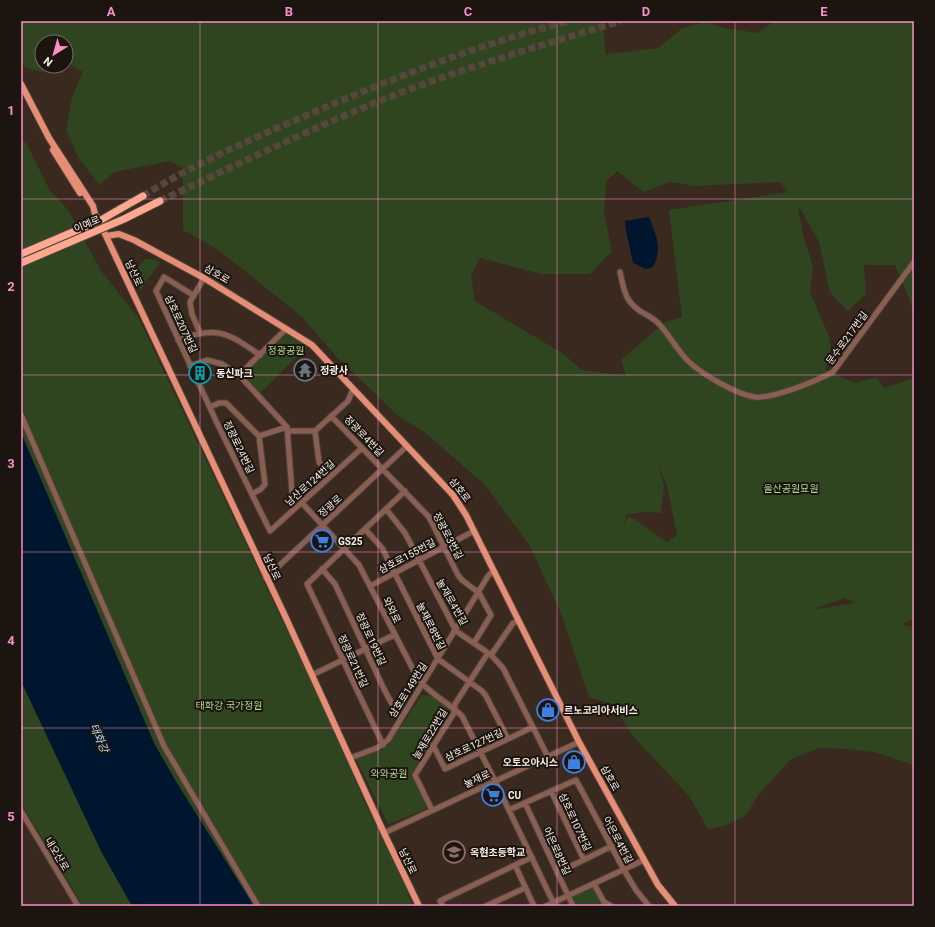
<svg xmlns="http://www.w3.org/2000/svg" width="935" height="927" font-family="Roboto,'Noto Sans KR',sans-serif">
<rect width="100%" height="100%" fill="#39291f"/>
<path fill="#2f451f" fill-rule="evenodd" d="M 21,21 L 602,21 L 606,54 L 659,48 L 682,28 L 706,22 L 725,28 L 757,33 L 775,21 L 914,21 L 914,251 L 912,253 L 914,254 L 914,310 L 895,265 L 864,265 L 866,294 L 848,311 L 830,292 L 819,242 L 802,212 L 798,207 L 803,235 L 813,267 L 810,292 L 828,334 L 831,348 L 826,371 L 855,383 L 876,377 L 885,388 L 914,378 L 914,619 L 902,624 L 910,627 L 914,624 L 914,765 L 874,752 L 847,749 L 819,748 L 791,759 L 760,793 L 745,816 L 724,826 L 708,829 L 689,796 L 631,734 L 614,705 L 589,697 L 560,611 L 530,546 L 485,485 L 423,431 L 398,416 L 336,356 L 301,316 L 245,271 L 215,248 L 183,230 L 183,168 L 170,161 L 114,172 L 99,185 L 78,157 L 66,131 L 72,97 L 83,72 L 66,62 L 66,42 L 42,42 L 42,66 L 54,66 L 42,72 L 26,68 L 21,60 ZM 617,171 L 644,192 L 669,182 L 695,186 L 780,182 L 788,192 L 669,210 L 682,317 L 665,322 L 621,360 L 626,376 L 582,370 L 562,353 L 475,301 L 471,276 L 480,258 L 541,274 L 590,274 L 612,251 L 604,212 L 606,182 ZM 659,467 L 667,486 L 677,535 L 667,542 L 629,516 L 622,526 L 628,514 L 647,512 L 661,513 L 664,486 ZM 845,598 L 855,603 L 816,609 L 816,608 Z
M 21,139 L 27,144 L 49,189 L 68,210 L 101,271 L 138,317 L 336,734 L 364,801 L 407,888 L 409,897 L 413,906 L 253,906 L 175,780 L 154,743 L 21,433 Z
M 146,259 L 152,259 L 160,262 L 140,291 C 135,278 134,268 146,259 Z
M 286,332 L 307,347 L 260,393 L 242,376 Z
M 21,681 L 101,851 L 132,906 L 83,906 L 21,803 Z
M 422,695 C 434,694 441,702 450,708 L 451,711 L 413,771 L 413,775 L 427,803 L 425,809 L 389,824 L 388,824 L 356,759 L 384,749 L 390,743 Z
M 592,888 L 595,889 L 602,902 L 606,906 L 577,906 L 573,899 L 574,896 Z"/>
<path fill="#00162e" d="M 649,217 C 656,235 663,248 653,267 L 646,269 L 633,263 L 626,231 L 625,221 Z
M 21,433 L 154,743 L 175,780 L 254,906 L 132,906 L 101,851 L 21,681 Z"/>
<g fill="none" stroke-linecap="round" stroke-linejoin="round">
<path stroke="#56473d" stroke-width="7" stroke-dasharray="7 3.5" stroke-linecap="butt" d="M 143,196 C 192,165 245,142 298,119 C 386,81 476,45 569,21
M 160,201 C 238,164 316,126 397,94 C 470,66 546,44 621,21"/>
<g stroke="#54453b" stroke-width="7">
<path id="minor" d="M 620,272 C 624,289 624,300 640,311 C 648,316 654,318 660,325 C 670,336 677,350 688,361 C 702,374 735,394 755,397 C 773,399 816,381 833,372 L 914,262
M 193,295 L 164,277 L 156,291 L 217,423 L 270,531 L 362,448
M 200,333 L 192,314 L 190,302 L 204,278
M 178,340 C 217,325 228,333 260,355
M 190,366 L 207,360 L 222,364 L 239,375 L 287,427 L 292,492 L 359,565 L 418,679 C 430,694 449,703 462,716 L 495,781 L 555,906
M 239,375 L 286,329
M 210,407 L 219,403 L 226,403 L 259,436 L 265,484 L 261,489 L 252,494
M 21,415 L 164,746 L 258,906
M 331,416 L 429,517 L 458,575 L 462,580 L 479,593 L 491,615 L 474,643
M 287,431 L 315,431
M 259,436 L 287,427
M 331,476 L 319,462 L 315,431 L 348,401 L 353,389
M 386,509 L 405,533 L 456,631 L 491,655 L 503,668 L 548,757
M 365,529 L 382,548 L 438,659 L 482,691 L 486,696 L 508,739
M 322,569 L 335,584 L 384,689 L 400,719
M 266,578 L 407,446
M 370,586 L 474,531
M 491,655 L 513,623 L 518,621
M 312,675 L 394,635
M 383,745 L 307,584 L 405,491
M 433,745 L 445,769 L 533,727
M 350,758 L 377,748 L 388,740 L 488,576 L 493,571
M 551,791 L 584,860
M 525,803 L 573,906
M 432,810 L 415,775 L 454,713 L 455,704 L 488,653
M 509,810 L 576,780 L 624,870 L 636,890 L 649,906
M 21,811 L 78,906
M 384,833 L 579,742
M 515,865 L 534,906
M 557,873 L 612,846
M 594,884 L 604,902 L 611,906
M 443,906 L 440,901 L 532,857
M 486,906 L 525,888
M 546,906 L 644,860"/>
</g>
<g stroke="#54453b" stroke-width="8">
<path id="major" d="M 21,84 L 49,138 L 93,206 L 95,214 L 106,236 L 119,234 L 134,240 L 204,278 L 312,345 L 453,495 L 466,515 L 579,742 L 658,885 L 675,906
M 53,150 L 80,193
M 106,236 L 286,618 L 384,833 L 419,906"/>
</g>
<g stroke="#54453b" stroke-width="9">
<path id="highway" d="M 120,209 L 143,196
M 124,219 L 160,201"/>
</g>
<use href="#minor" stroke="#8a5f53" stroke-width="5"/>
<use href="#major" stroke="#e68e75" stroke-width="6"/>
<use href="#highway" stroke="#fda890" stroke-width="7"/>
<g stroke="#54453b" stroke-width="9" stroke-linecap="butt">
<path id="highway-bridge" d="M 21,254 L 101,220 L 120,209
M 21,263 L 124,219"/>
</g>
<use href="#highway-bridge" stroke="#fda890" stroke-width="7"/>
</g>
<path fill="none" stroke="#f98fc9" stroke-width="1" stroke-opacity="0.55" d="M 200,21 L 200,906M 378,21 L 378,906M 557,21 L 557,906M 735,21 L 735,906M 21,199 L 914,199M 21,375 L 914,375M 21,552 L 914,552M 21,728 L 914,728"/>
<defs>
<g id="temple-ring" transform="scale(1.15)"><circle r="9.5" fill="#1b140f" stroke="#6b7280" stroke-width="1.5"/><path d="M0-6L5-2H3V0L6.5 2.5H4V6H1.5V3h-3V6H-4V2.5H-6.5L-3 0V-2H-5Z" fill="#6b7280"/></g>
<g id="building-ring" transform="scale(1.15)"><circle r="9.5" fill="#1b140f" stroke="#0f9aa8" stroke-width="1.5"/><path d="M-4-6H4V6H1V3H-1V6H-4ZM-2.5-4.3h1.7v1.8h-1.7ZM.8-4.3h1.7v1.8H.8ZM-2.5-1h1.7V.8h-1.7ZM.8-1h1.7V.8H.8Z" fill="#0f9aa8"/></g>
<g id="supermarket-ring" transform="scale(1.15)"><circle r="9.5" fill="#1b140f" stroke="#3f7fe0" stroke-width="1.5"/><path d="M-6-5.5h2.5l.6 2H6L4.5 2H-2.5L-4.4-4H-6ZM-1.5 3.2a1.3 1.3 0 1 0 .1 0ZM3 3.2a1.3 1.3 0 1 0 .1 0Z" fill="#3f7fe0"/></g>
<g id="shop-ring" transform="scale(1.15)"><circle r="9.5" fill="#1b140f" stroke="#3f7fe0" stroke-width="1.5"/><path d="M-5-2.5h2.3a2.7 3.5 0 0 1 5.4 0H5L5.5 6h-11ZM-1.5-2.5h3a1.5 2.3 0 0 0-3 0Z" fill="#3f7fe0"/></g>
<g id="school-ring" transform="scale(1.15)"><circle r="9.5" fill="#1b140f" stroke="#8d6e63" stroke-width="1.5"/><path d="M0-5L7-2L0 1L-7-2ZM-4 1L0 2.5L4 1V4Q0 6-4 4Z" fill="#8d6e63"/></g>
</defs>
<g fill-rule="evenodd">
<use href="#temple-ring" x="305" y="370"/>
<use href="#building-ring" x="200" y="373"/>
<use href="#supermarket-ring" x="322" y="541"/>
<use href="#shop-ring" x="548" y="710"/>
<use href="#shop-ring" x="574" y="762"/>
<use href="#supermarket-ring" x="493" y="795"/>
<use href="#school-ring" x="454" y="852"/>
</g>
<g text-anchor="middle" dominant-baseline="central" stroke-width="4" stroke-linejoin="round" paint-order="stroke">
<g font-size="10" fill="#f9eee8" stroke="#1b140f">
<text transform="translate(87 224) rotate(-23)">이예로</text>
<text transform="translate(134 273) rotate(65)">남산로</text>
<text transform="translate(217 274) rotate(31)">삼호로</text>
<text transform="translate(181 324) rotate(65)">삼호로207번길</text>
<text transform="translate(847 338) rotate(-54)">문수로217번길</text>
<text transform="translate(364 436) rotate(46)">정광로4번길</text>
<text transform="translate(239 447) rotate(64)">정광로24번길</text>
<text transform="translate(310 483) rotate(-42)">남산로124번길</text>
<text transform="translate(460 490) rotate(52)">삼호로</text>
<text transform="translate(330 506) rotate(-42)">정광로</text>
<text transform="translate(448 536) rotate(62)">정광로3번길</text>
<text transform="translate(407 556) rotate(-28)">삼호로155번길</text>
<text transform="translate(272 567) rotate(65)">남산로</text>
<text transform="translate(452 602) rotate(60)">눌재로4번길</text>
<text transform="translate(392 610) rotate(64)">와와로</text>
<text transform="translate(431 626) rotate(63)">눌재로8번길</text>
<text transform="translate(371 639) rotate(65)">정광로19번길</text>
<text transform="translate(353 661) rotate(65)">정광로21번길</text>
<text transform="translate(408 690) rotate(-58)">삼호로149번길</text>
<text transform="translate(430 734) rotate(-59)">눌재로22번길</text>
<text transform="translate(474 745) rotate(-25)">삼호로127번길</text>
<text transform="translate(610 778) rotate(61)">삼호로</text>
<text transform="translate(477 779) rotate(-25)">눌재로</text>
<text transform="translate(575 822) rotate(65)">삼호로107번길</text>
<text transform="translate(618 840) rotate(62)">어은로4번길</text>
<text transform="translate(557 851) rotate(65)">어은로8번길</text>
<text transform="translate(57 854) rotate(59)">내오산로</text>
<text transform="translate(408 861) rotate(64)">남산로</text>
</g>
<g font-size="10" fill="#add892" stroke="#1b140f">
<text x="286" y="350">정광공원</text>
<text x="791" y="488">울산공원묘원</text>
<text x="229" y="705">태화강 국가정원</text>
<text x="389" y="773">와와공원</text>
</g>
<g font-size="10" font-weight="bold" fill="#f9eee8" stroke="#1b140f" text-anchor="start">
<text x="320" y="370">정광사</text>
<text x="216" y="373">동신파크</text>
<text x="338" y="541">GS25</text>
<text x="564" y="710">르노코리아서비스</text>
<text x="558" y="762" text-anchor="end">오토오아시스</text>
<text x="508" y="795">CU</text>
<text x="470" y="852">옥현초등학교</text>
</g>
<g font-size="11" font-style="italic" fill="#b5d9fc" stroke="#1b140f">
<text transform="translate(99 738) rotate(67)">태화강</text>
</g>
</g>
<rect width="935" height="927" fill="none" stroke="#1b140f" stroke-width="44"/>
<g transform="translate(54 54) rotate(217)"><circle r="19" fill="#1b140f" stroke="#746b66"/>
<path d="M0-3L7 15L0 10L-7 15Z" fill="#f98fc9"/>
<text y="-6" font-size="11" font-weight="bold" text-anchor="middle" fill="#f9eee8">N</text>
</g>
<rect x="22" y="22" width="891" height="883" fill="none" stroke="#f98fc9" stroke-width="1.5"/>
<g font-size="13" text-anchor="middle" font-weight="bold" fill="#f98fc9">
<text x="111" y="16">A</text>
<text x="289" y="16">B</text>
<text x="468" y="16">C</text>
<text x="646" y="16">D</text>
<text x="824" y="16">E</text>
<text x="11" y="115">1</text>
<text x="11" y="291">2</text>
<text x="11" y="468">3</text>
<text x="11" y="645">4</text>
<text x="11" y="821">5</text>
</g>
</svg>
